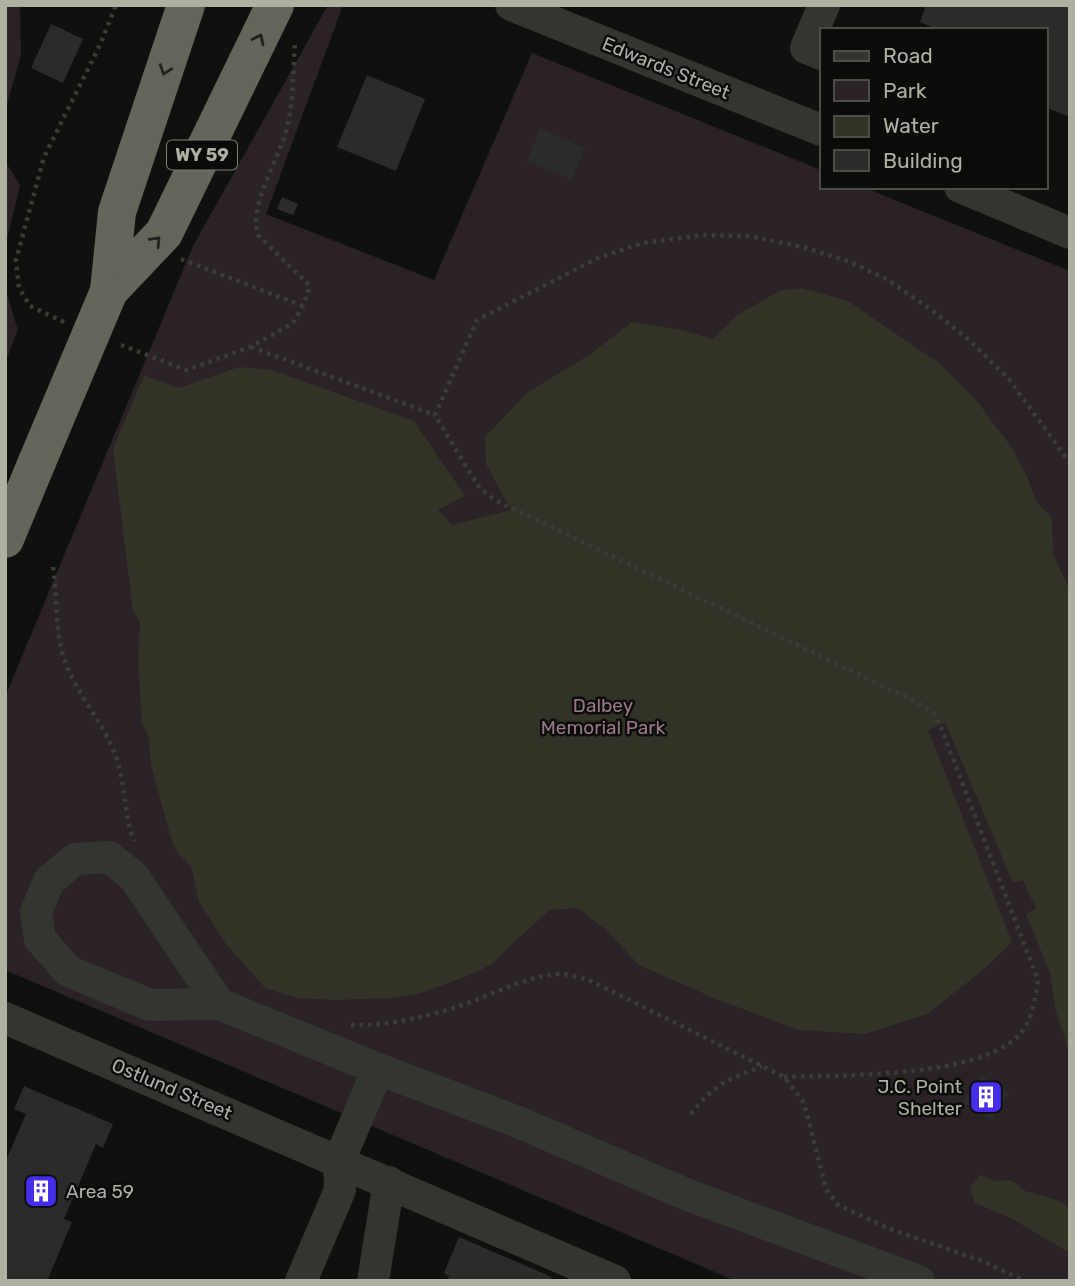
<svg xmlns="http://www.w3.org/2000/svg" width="1075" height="1286" font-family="Rubik,sans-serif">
<rect width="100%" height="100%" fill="#10100f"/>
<path fill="#2a2226" d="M 5,5 L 20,5 L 21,55 L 5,111 Z
M 328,5 L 343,5 L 266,214 L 434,280 L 532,53 L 821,170 L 821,187 L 863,187 L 1070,271 L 1070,1281 L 736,1281 L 5,970 L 5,697 L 193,246 Z
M 5,161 L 20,185 L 5,248 Z
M 5,287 L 18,330 L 5,363 Z"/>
<path fill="#333226" d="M 802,288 L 848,301 L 940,364 L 976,400 L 1012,448 L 1027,476 L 1037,503 L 1052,517 L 1053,554 L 1070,591 L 1070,1053 L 1056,1012 L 1050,973 L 1026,914 L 1036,909 L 1023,880 L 1013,883 L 945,722 L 928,730 L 1012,942 L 982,971 L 927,1014 L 865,1034 L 799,1030 L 716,999 L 639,965 L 606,930 L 578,908 L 550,910 L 513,943 L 493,963 L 475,973 L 421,993 L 394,998 L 333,1000 L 297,998 L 265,988 L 226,944 L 199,902 L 191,866 L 176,851 L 170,835 L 151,765 L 149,738 L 142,723 L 138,660 L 140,622 L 133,611 L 113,449 L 144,375 L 179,388 L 239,367 L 272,370 L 414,421 L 465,496 L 438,510 L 452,525 L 511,510 L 486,464 L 485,437 L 528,392 L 589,355 L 632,322 L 682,330 L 712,339 L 739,314 L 779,291 Z
M 980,1175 L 995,1181 L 1011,1180 L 1025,1191 L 1060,1201 L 1070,1209 L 1070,1253 L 1009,1217 L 975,1203 L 970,1188 Z"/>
<path fill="#2b2c2a" d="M 926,5 L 1070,5 L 1070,117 L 1045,107 L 1045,30 L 939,30 L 920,22 Z
M 51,24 L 83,39 L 63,83 L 31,68 Z
M 367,75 L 425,99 L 396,171 L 337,147 Z
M 540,129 L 585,148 L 572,180 L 527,161 Z
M 282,197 L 298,204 L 293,215 L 277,209 Z
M 981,1075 L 1009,1093 L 992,1120 L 963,1102 Z
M 24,1086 L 113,1124 L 103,1148 L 96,1144 L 64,1219 L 72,1222 L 47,1281 L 5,1281 L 5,1163 L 26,1114 L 14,1109 Z
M 459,1237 L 552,1277 L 550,1281 L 447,1281 L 449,1276 L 444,1273 Z"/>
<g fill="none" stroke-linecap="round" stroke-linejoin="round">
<path stroke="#3b3c36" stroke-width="4.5" stroke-dasharray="3.5 5" stroke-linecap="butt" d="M 181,259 L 303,306
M 64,322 L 30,306 L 19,288 L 16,260 L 44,157 L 101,43 L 116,5
M 121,345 L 187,370 L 250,347 L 292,324 L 303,306 L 310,286 L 258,235 C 248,203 282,156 288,123 C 294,97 293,68 295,42
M 251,347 L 435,415
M 53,567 C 58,597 54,629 64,658 C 75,692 101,719 114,752 C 126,781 123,812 134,841
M 351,1025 C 383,1026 416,1019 447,1010 C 484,1000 521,976 560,974 C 569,974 579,978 587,979 L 784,1077 L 804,1103 L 826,1189 L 838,1205 L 890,1229 L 982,1261 L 1025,1281
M 784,1077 C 842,1075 978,1078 1019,1035 C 1033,1020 1035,999 1038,980 L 940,725 L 935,714 L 918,703 L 495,500 L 480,489 L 435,415 L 477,320 L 598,258 L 643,243 L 703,235 L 749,236 L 803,247 L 850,262 L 888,280 L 933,311 L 969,340 L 1008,378 L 1070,463
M 691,1114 C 714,1084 727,1080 762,1066"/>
<path stroke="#343530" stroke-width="32" d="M 511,5 L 821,130
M 821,54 L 806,48 L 824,5
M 960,187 L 1070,233
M 219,1004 L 134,877 L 109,857 L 75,859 L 49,881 L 36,912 L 40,939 L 68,971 L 150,1005 L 219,1004 L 378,1069
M 5,1018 L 615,1281
M 301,1281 L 340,1190 L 339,1161 L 378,1069 L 518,1122 L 688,1195 L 919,1281
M 373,1281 L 389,1182"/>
<path stroke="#64665c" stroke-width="38" d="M 109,291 L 164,233 L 275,5
M 109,291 L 117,212 L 186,5
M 5,539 L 37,462"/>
<path stroke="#64665c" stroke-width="38" d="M 37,462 L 109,291"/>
</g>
<defs><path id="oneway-chevron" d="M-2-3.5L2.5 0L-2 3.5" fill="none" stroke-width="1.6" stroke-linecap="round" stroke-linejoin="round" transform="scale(1.75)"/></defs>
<g stroke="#21221e">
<use href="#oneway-chevron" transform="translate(259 39) rotate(-64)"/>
<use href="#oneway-chevron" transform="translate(165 70) rotate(109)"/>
<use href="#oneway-chevron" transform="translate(156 241) rotate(-47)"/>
</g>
<defs>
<g id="building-square" transform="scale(1.75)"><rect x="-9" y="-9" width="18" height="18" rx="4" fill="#442ee9" stroke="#0b0b0a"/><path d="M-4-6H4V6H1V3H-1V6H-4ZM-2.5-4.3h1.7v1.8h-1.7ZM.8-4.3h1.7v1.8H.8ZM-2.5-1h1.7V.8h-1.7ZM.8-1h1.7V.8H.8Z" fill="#fff"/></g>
</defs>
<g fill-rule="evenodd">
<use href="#building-square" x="986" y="1097"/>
<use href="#building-square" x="41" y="1191"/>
</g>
<g text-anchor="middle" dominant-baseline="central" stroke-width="5" stroke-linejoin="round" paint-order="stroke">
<rect fill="#0b0b0a" stroke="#7d7f74" stroke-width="2" x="167" y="140.5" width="70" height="29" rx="5"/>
<g font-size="18" font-weight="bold" fill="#aeb1a1">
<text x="202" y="155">WY 59</text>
</g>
<g font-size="19" fill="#aeb1a1" stroke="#0b0b0a">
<text transform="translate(666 68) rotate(22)">Edwards Street</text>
<text transform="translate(172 1089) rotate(23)">Ostlund Street</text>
</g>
<g font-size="19" fill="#9b7889" stroke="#0b0b0a">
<text x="603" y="705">Dalbey<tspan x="603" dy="22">Memorial Park</tspan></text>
</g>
<g font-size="19" fill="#aeb1a1" stroke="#0b0b0a" text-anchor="end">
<text x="962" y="1086">J.C. Point<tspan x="962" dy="22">Shelter</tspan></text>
<text x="66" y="1191" text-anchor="start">Area 59</text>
</g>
</g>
<rect width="1075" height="1286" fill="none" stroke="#aeb1a1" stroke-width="14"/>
<rect x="820" y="28" width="228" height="161" fill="#0b0b0a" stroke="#4c4d46" stroke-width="2"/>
<rect x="834" y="51" width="35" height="10" fill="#343530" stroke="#4c4d46" stroke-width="2"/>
<text x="883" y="63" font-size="21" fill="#aeb1a1">Road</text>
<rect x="834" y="80" width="35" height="21" fill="#2a2226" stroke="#4c4d46" stroke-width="2"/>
<text x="883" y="98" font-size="21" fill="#aeb1a1">Park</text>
<rect x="834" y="116" width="35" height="21" fill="#333226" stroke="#4c4d46" stroke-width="2"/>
<text x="883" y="133" font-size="21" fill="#aeb1a1">Water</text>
<rect x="834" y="150" width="35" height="21" fill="#2b2c2a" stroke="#4c4d46" stroke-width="2"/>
<text x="883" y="168" font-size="21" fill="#aeb1a1">Building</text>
</svg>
